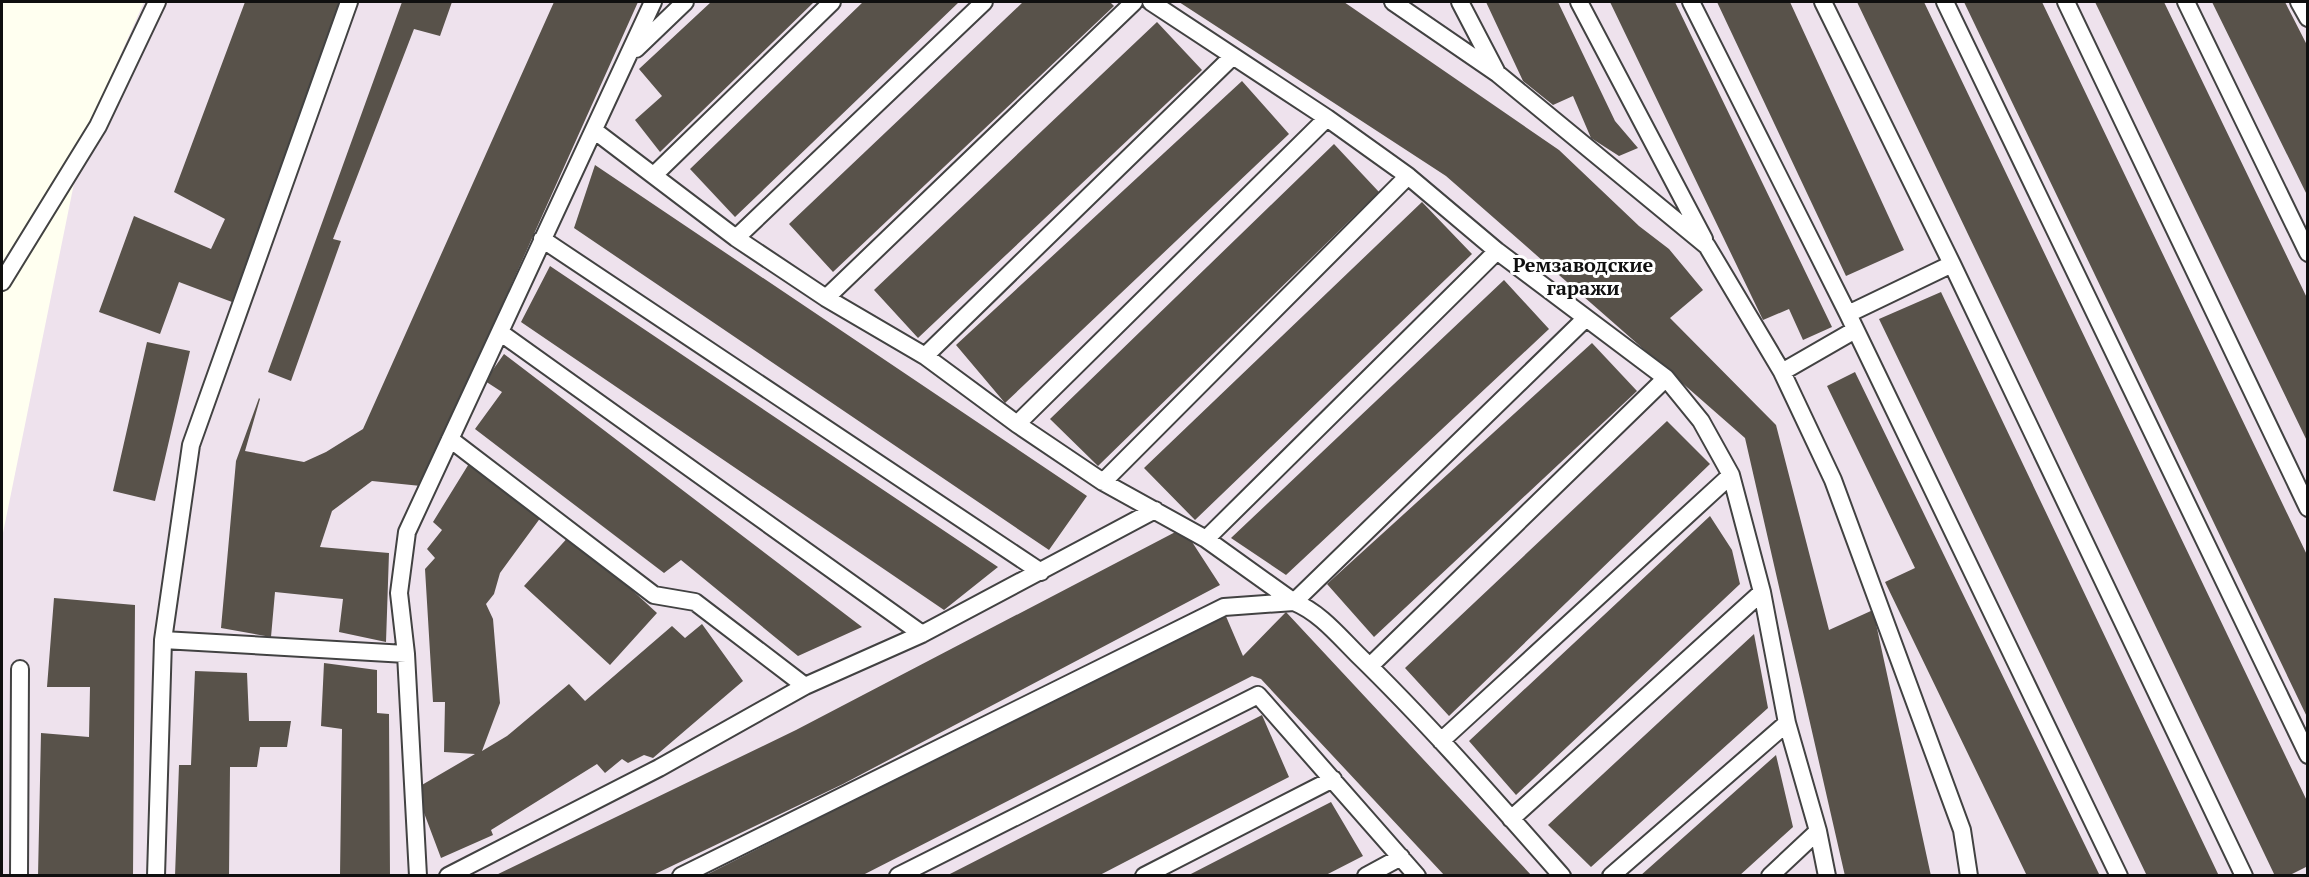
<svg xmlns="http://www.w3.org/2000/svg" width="2309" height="877" font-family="'PT Serif',serif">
<rect width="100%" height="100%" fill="#fffff0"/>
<path fill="#eee2ed" d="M 144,2 L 2307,2 L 2307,875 L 2,876 L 2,538 L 83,139 Z"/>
<path fill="#58524a" d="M 245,2 L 350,2 L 240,305 L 179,282 L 160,334 L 99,312 L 134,216 L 211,249 L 225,219 L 174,192 Z
M 402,2 L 452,2 L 440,36 L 414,29 L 333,239 L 341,241 L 291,381 L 268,372 Z
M 554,2 L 638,2 L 421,486 L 372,481 L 332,511 L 320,547 L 389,553 L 386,642 L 339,632 L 343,599 L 275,592 L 271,637 L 221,628 L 236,461 L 259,398 L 260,399 L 245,451 L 304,462 L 326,452 L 363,429 Z
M 711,2 L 814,2 L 660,152 L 635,120 L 662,96 L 639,69 Z
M 863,2 L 959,2 L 735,217 L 690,169 Z
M 1023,2 L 1110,2 L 1114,6 L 833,272 L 789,224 Z
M 1179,2 L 1344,2 L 1559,150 L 1639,226 L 1669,249 L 1703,290 L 1670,318 L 1776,425 L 1829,630 L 1873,610 L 1931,876 L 1845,876 L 1745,438 L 1446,176 Z
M 1486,2 L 1558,2 L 1615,121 L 1638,148 L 1619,156 L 1591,138 L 1573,96 L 1553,105 L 1523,81 Z
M 1610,2 L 1675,2 L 1832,327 L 1803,340 L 1789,309 L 1763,320 Z
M 1717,2 L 1790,2 L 1904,250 L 1846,276 Z
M 1857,2 L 1924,2 L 2308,803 L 2308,866 L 2288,876 L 2275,876 Z
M 1964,2 L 2042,2 L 2308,557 L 2308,719 Z
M 2095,2 L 2164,2 L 2308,300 L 2308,443 Z
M 2212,2 L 2285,2 L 2308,47 L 2308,197 Z
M 1157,22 L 1202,70 L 918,338 L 874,290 Z
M 1242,81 L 1289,134 L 1005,403 L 956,345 Z
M 1334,144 L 1379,192 L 1098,466 L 1050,419 Z
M 595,165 L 1087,496 L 1049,550 L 574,228 Z
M 1422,202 L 1472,254 L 1195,520 L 1144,468 Z
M 550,266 L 998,567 L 944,610 L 521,322 Z
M 1504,280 L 1549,329 L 1286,575 L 1231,538 Z
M 1941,292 L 2219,876 L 2147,876 L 1879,319 Z
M 147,342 L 190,351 L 155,501 L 113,491 Z
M 1592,343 L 1637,391 L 1374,637 L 1327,584 Z
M 504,354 L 862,627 L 798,656 L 681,560 L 664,573 L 475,429 L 502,392 L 485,381 Z
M 1855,372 L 2100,876 L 2027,876 L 1885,582 L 1915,568 L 1827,386 Z
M 1667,421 L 1710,464 L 1449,716 L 1405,668 Z
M 470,462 L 541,517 L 500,573 L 494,594 L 486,604 L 493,619 L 500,703 L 482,751 L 507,736 L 569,684 L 585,701 L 672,626 L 685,638 L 702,624 L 743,681 L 653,758 L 644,755 L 628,763 L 622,759 L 605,773 L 597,764 L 491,830 L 493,835 L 441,858 L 415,789 L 475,754 L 444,752 L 445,702 L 433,702 L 425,569 L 435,558 L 427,549 L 442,530 L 433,522 Z
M 1710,516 L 1732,550 L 1740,584 L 1516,795 L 1469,741 Z
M 1183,528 L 1220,585 L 843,784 L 651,876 L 494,876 L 796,730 Z
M 571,534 L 657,613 L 610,665 L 524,586 Z
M 54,598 L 135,605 L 133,876 L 38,876 L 41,733 L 89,737 L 90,687 L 47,687 Z
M 1286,612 L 1532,876 L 1445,876 L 1261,679 L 1252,676 L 861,876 L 704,876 L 1225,614 L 1243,656 Z
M 1754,634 L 1768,708 L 1591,867 L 1548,825 Z
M 324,663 L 377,670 L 377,713 L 389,714 L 390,876 L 340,876 L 342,729 L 321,726 Z
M 195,671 L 247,673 L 249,721 L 291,721 L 287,747 L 260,747 L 257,767 L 230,767 L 229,876 L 175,876 L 179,765 L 191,765 Z
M 1262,715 L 1289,777 L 1098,876 L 946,876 Z
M 1776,755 L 1793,827 L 1739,876 L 1640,876 Z
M 1331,802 L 1363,856 L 1324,876 L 1187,876 Z"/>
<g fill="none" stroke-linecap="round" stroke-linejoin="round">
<g stroke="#424242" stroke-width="20">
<path id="service" d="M 1151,2 L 1327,118 L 1408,176 L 1497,251 L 1666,378 L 1701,421 L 1731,475 L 1762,592 L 1787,723 L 1818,831 L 1827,876
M 1393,2 L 1498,74 L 1707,246 L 1782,372 L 1833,480 L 1962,830 L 1969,876
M 1460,2 L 1496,71
M 1579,2 L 1704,239
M 1691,2 L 1848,314 L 2119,876
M 1823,2 L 1952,264 L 2244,876
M 1945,2 L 2308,755
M 2066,2 L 2308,508
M 2186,2 L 2308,253
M 2299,2 L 2308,18
M 636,49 L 685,2
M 595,131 L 736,238 L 826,298 L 925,356 L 1017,424 L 1103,482 L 1206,539 L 1294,602 C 1319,612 1338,635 1357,654 C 1429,724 1495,800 1562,876
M 654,175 L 832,2
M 736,238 L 984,2
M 542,239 L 1041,572
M 2,282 L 98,126 L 157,2
M 826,298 L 1134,2
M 1848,314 L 1952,264
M 501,333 L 922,634
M 925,356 L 1232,57
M 1782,372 L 1855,330
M 1017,424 L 1327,118
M 450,439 L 654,595 L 695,602 L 805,686
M 1103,482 L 1408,176
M 1206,539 L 1497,251
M 163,640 L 406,654
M 1370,666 L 1666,378
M 1441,741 L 1731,475
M 1511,819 L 1762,592
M 19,876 L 20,669
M 156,876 L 163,640 L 191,445 L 349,2
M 418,876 L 406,654 L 399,593 L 407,532 L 653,2
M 448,876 L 659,768 L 805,686 L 922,634 L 1155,510
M 681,876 L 1224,607 L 1294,602 L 1585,319
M 898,876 L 1258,695 L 1417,876
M 1144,876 L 1333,779
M 1366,876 L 1401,857
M 1611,876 L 1787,723
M 1770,876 L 1818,831"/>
</g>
<use href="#service" stroke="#fff" stroke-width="16"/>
</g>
<g text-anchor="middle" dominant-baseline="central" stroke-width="6" stroke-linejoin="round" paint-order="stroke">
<g font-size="20" font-weight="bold" fill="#0f0f0f" stroke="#fff">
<text x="1583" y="264">Ремзаводские<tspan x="1583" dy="23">гаражи</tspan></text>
</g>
</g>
<rect width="2309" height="877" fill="none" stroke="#0f0f0f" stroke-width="6"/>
</svg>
